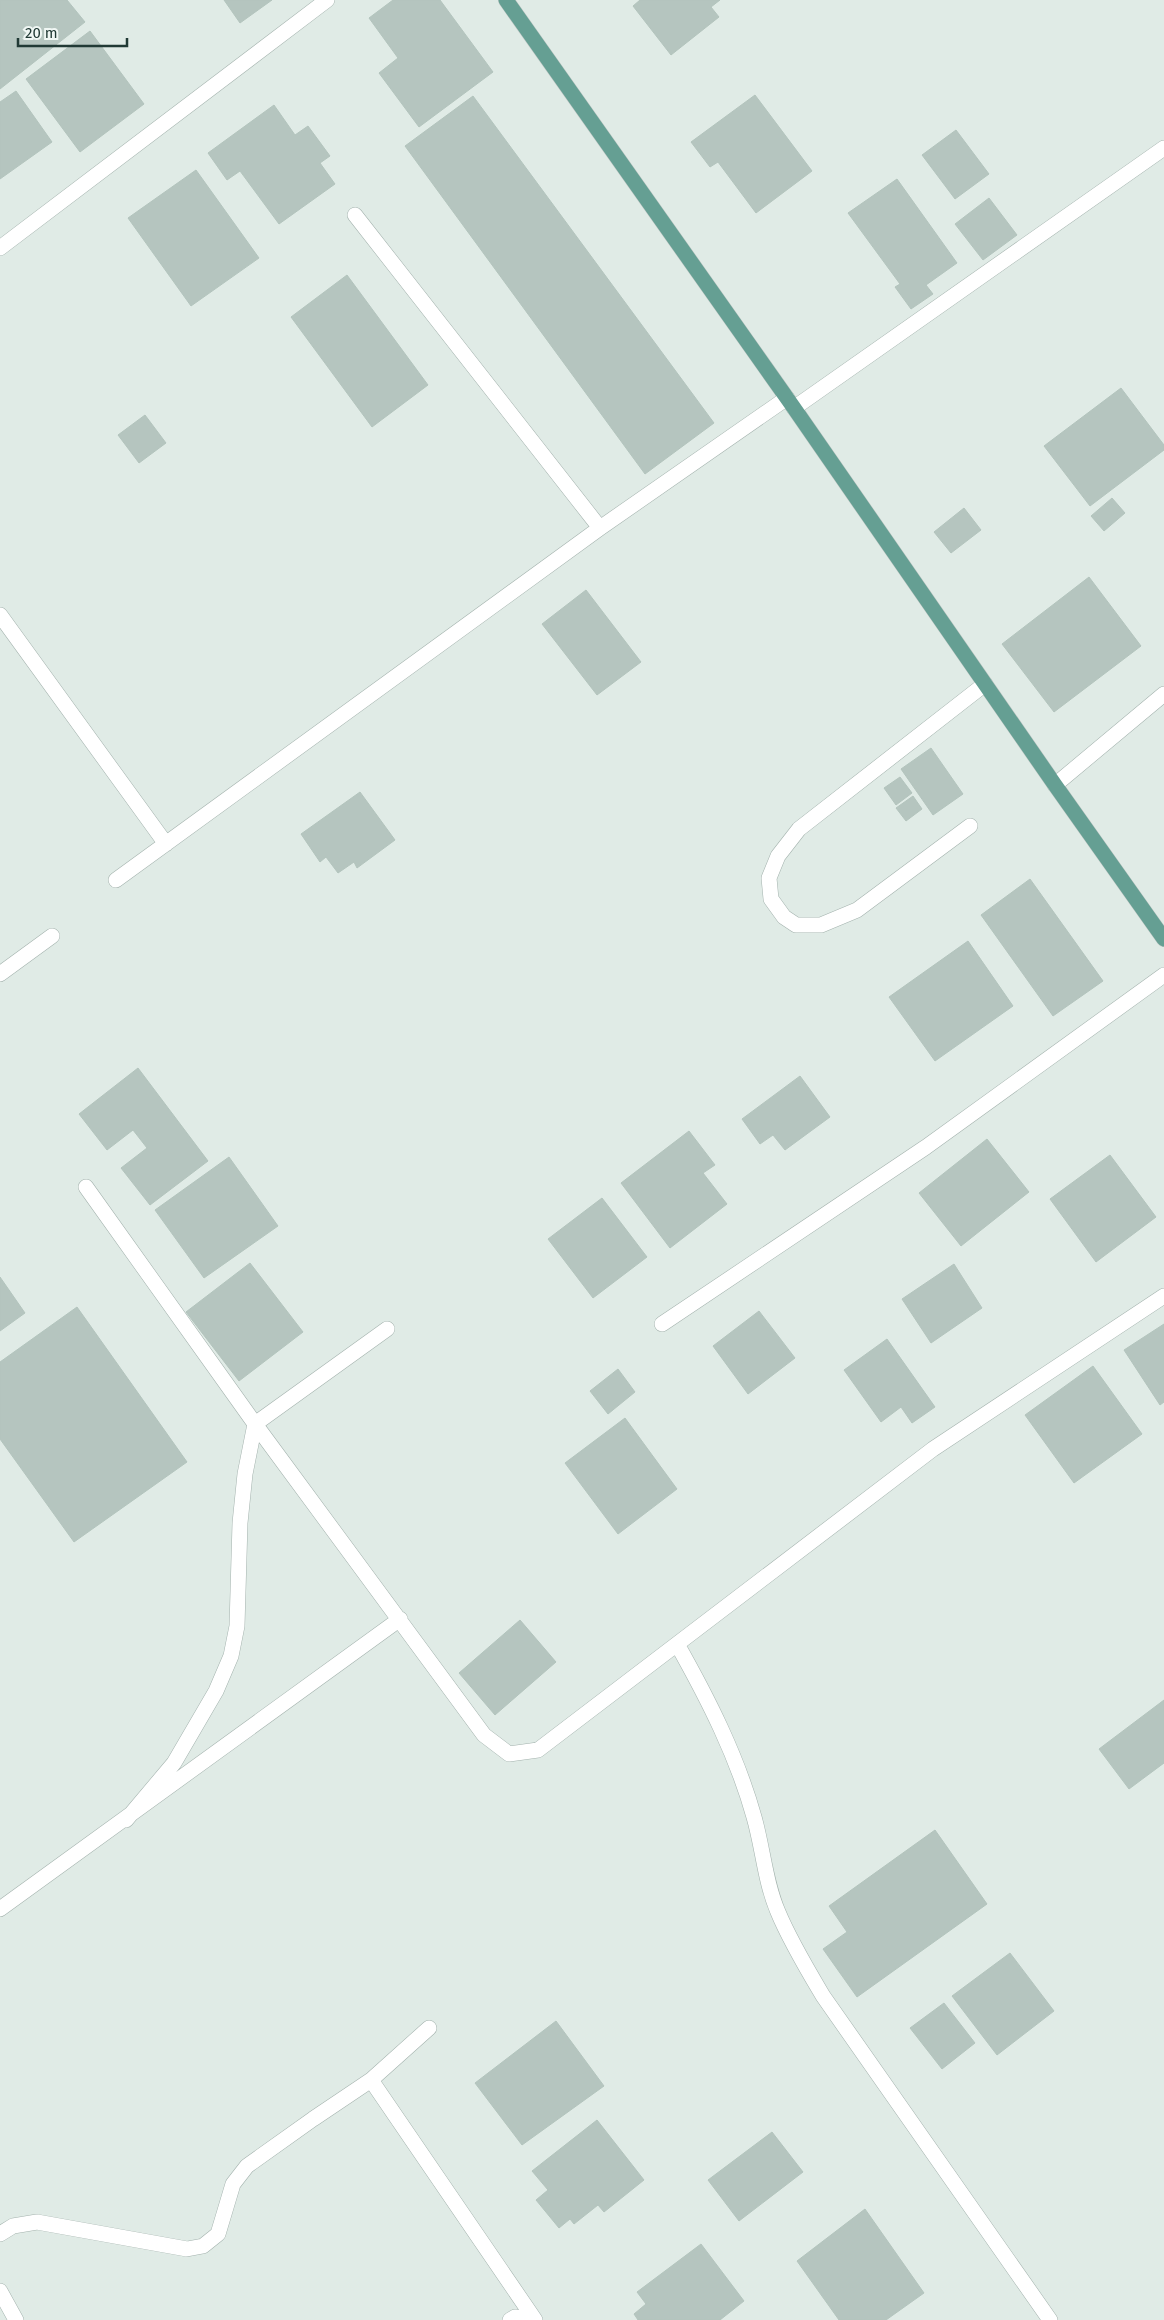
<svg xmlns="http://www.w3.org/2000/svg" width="1164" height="2320" font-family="'Fira Sans',sans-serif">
<rect width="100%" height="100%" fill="#e0ebe6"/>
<path fill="#b5c5bf" stroke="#b3c4bd" d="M 0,0 L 67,0 L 85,22 L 0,89 Z
M 224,0 L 272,0 L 240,23 Z
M 393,0 L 440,0 L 493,72 L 419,127 L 379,73 L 398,58 L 369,18 Z
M 640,0 L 720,0 L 711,7 L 719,17 L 671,55 L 633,6 Z
M 90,31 L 144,104 L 80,152 L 26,79 Z
M 16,91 L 52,142 L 0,179 L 0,102 Z
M 755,95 L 812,171 L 756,213 L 718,162 L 710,167 L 691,142 Z
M 473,96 L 714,423 L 645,474 L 405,146 Z
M 274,105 L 295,135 L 308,126 L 330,156 L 320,163 L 335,184 L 279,224 L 240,171 L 227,180 L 208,153 Z
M 956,130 L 989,174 L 955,199 L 922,155 Z
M 196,170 L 259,258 L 191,306 L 128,218 Z
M 897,179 L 957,263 L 926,285 L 933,294 L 911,309 L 895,287 L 900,284 L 848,213 Z
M 989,198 L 1017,235 L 983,260 L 955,224 Z
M 347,275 L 428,385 L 372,427 L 291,317 Z
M 1121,388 L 1164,445 L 1164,450 L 1090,506 L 1044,446 Z
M 145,415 L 166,443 L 139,463 L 118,435 Z
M 1112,498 L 1125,513 L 1104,531 L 1091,516 Z
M 964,508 L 981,530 L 951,553 L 934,532 Z
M 1089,577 L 1141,646 L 1054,712 L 1002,644 Z
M 586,590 L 641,662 L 597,695 L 542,624 Z
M 931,748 L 963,794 L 933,815 L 901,769 Z
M 900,777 L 912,793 L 896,805 L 884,788 Z
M 360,792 L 395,840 L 357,868 L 354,862 L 338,873 L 326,857 L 320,862 L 301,834 Z
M 913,796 L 922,809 L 906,821 L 896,808 Z
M 1030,879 L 1103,981 L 1053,1016 L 981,915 Z
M 968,941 L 1013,1006 L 935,1061 L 889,997 Z
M 138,1068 L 208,1161 L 150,1205 L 121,1168 L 147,1148 L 133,1130 L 107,1150 L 79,1114 Z
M 800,1076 L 830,1117 L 785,1150 L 773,1135 L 760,1144 L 742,1119 Z
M 689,1131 L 715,1165 L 703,1173 L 727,1204 L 670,1248 L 621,1183 Z
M 987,1139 L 1029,1192 L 961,1246 L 919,1193 Z
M 1110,1155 L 1156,1217 L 1096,1262 L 1050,1199 Z
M 229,1157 L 278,1226 L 204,1278 L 155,1210 Z
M 602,1198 L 647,1257 L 593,1298 L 548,1239 Z
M 250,1263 L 303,1332 L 239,1381 L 186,1312 Z
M 954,1264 L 982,1308 L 931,1343 L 902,1299 Z
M 0,1277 L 25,1313 L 0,1331 Z
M 77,1307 L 187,1462 L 74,1542 L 0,1439 L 0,1362 Z
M 759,1311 L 795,1358 L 748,1394 L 713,1346 Z
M 1164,1324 L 1164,1402 L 1160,1405 L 1124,1350 Z
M 887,1339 L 935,1407 L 912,1423 L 901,1407 L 881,1422 L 844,1370 Z
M 1093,1366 L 1142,1434 L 1074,1483 L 1025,1415 Z
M 618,1369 L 635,1392 L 608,1414 L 590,1391 Z
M 625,1418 L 677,1489 L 618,1534 L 565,1463 Z
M 520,1620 L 556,1662 L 495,1715 L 459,1673 Z
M 1164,1700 L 1164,1763 L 1129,1789 L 1099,1749 Z
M 935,1830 L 987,1904 L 857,1997 L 823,1949 L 847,1932 L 829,1906 Z
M 1010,1953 L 1054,2011 L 997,2055 L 952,1996 Z
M 944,2003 L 975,2043 L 942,2069 L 910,2028 Z
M 556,2021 L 604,2086 L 522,2145 L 475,2083 Z
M 597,2120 L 644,2180 L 604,2212 L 598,2205 L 574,2224 L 570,2219 L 559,2228 L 536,2200 L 548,2190 L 532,2171 Z
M 772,2132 L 803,2172 L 739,2221 L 708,2180 Z
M 865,2209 L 924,2293 L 886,2320 L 839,2320 L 797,2261 Z
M 701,2244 L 744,2301 L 720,2320 L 638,2320 L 634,2314 L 646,2304 L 637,2292 Z"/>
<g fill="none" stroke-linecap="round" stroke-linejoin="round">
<g stroke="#a3b2ad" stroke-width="16">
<path id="minor" d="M 355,215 L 600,528
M 0,248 L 327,0
M 794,408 L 1164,148
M 0,615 L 166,844
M 1055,785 L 1164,694
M 970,826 L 857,910 L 821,925 L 796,925 L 784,917 L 771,899 L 769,878 L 778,856 L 799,829 L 985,684
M 116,880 L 600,528 L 787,398
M 0,974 L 52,936
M 86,1187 L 255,1424 L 484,1735 L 509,1754 L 538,1750 L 933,1449 L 1164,1296
M 662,1324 L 926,1147 L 1164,975
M 677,1644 C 708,1699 737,1756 754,1817 C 763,1848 765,1882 778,1912 C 790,1941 807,1969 823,1996 L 1050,2320
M 126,1820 L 174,1763 L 216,1691 L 231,1656 L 237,1626 L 240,1523 L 245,1474 L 255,1424 L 387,1329
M 0,1909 L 400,1619
M 371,2080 L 535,2320
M 0,2234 L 13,2226 L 37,2222 L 187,2249 L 203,2246 L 218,2234 L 233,2184 L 247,2166 L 313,2119 L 371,2080 L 429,2028
M 0,2291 L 16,2320
M 510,2320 L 515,2317 L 532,2320"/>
</g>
<g stroke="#c1c8c6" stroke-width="16">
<path id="major" d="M 506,0 L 794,408 L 1055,785 L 1164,939"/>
</g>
<use href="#minor" stroke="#fff" stroke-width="15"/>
<use href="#major" stroke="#659f93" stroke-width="15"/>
</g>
<path d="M18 38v8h109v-8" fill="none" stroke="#213a35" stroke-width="2.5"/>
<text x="25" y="38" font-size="15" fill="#213a35" stroke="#f0f7f4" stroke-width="4" paint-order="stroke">20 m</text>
</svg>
